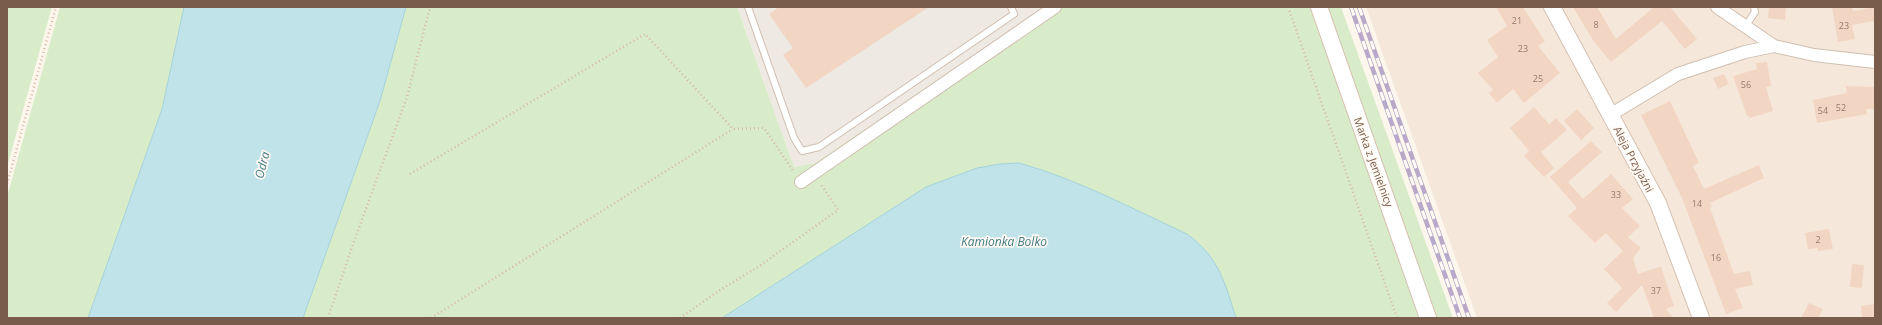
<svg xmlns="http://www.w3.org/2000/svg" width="1882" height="325" font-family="'Open Sans',sans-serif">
<rect width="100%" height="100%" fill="#fdf6ec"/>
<path fill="#f5e8da" d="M 1366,7 L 1875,7 L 1875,318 L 1477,318 Z"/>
<path fill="#efe9e4" d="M 737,7 L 1046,7 L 815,163 L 794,167 Z"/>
<path fill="#d8ecc9" d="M 7,7 L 52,7 L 7,167 Z
M 60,7 L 184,7 L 162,109 L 88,318 L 7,318 L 7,197 Z
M 406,7 L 737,7 L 794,167 L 815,163 L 1044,7 L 1341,7 L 1453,318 L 1236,318 L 1232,306 L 1200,244 L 1187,234 L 1039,169 L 1019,163 L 1000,164 L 926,187 L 722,318 L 303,318 L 380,101 Z"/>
<path fill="#bfe3e8" stroke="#a5d3da" d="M 184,7 L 406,7 L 380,101 L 303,318 L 88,318 L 162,109 Z
M 1019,163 C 1077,179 1133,209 1187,234 C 1219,257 1225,283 1236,318 L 722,318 L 926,187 L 977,168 L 1000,164 Z"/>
<path fill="#f3d5c3" d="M 779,7 L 929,7 L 806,88 L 783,55 L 793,48 L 769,14 Z
M 1496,7 L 1523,7 L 1545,41 L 1538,46 L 1560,73 L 1524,103 L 1513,89 L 1497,103 L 1489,93 L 1493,90 L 1478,73 L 1498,57 L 1487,40 L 1507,26 Z
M 1573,7 L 1597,7 L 1616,39 L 1654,7 L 1670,7 L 1697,39 L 1685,49 L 1662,21 L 1611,62 L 1594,42 Z
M 1769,7 L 1786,7 L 1785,20 L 1768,18 Z
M 1832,7 L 1852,7 L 1853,11 L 1875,7 L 1875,21 L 1852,25 L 1855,39 L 1838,42 Z
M 1767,62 L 1771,86 L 1766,87 L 1773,111 L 1750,118 L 1749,116 L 1747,116 L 1733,76 L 1757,69 L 1756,63 Z
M 1724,74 L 1729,84 L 1718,89 L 1713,78 Z
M 1846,86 L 1875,87 L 1875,109 L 1866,109 L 1867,114 L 1817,123 L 1813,100 L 1847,93 Z
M 1670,101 L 1699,163 L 1693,166 L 1704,189 L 1759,165 L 1764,178 L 1710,203 L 1712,207 L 1710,208 L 1734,274 L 1750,271 L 1753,285 L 1735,289 L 1743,308 L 1726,314 L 1682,198 L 1641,115 Z
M 1534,107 L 1549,124 L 1556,118 L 1567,130 L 1541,152 L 1554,168 L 1544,177 L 1524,156 L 1529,151 L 1510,128 Z
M 1577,109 L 1594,128 L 1581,140 L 1564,121 Z
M 1591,141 L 1602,152 L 1568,182 L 1583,199 L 1611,174 L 1633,199 L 1622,208 L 1640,226 L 1628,237 L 1641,248 L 1633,258 L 1638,274 L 1662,266 L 1661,267 L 1674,306 L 1666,309 L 1674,318 L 1654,318 L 1642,285 L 1616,312 L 1607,303 L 1622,288 L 1604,269 L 1623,251 L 1606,233 L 1595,243 L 1568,216 L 1577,208 L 1550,177 Z
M 1829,229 L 1833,249 L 1818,251 L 1817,248 L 1808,249 L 1805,233 Z
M 1852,264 L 1864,265 L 1862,288 L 1850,287 Z
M 1809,303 L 1823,309 L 1818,318 L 1801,318 Z
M 1875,304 L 1875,318 L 1862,318 L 1861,306 Z"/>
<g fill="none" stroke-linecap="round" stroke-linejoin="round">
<g stroke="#d1beb0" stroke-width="8">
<path id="lane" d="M 748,7 L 794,138 L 802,151 L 819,147 L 1014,14 L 1011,7
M 1745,27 L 1755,12 L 1754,7"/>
</g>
<g stroke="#d1beb0" stroke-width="14">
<path id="street" d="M 1717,7 L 1774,46 L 1814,55 L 1875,62
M 1610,115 L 1678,74 L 1745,52 L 1774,46
M 801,182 L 1055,7"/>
</g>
<g stroke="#d6c0b0" stroke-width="18">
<path id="secondary" d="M 1319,7 L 1428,318
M 1552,7 L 1658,203 L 1701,318"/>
</g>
<path stroke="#d9b8a5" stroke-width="2.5" stroke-dasharray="1 3" stroke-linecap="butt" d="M 1288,7 L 1397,318
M 410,174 L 645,34 L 733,129 L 764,128 L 794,172
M 7,184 L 56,7
M 328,318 L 352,247 L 407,97 L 430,7
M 431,318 L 733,129
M 680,318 L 720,290 L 758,267 L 838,210 L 820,183"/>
<use href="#lane" stroke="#fff" stroke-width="6"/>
<use href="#street" stroke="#fff" stroke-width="12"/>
<use href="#secondary" stroke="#fff" stroke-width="16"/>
<g stroke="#b9a8c9" stroke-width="4.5">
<path id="rail" d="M 1351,7 L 1460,318
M 1359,7 L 1469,318"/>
</g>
<use href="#rail" stroke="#fffaf3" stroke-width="3" stroke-dasharray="9" stroke-linecap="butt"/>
</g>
<g text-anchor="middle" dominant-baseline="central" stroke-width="3.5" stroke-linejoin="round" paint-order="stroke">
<g font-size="9" fill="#987a6a">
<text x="1517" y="20">21</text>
<text x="1596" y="24">8</text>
<text x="1844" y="25">23</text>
<text x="1523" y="48">23</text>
<text x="1538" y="78">25</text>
<text x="1746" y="84">56</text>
<text x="1841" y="107">52</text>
<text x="1823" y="110">54</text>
<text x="1616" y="194">33</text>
<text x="1697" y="203">14</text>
<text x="1818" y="239">2</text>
<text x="1716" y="257">16</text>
<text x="1656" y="290">37</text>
</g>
<g font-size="11" fill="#7a5c4d" stroke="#fffaf3">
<text transform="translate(1634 159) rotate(62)">Aleja Przyjaźni</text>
<text transform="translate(1374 162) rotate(70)">Marka z Jemielnicy</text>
</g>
<g font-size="12" font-style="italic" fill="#437c86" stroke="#fffaf3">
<text transform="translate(262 165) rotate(-76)">Odra</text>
<text x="1004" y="241">Kamionka Bolko</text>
</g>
</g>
<rect width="1882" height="325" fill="none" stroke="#7a5c4d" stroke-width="16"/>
</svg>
